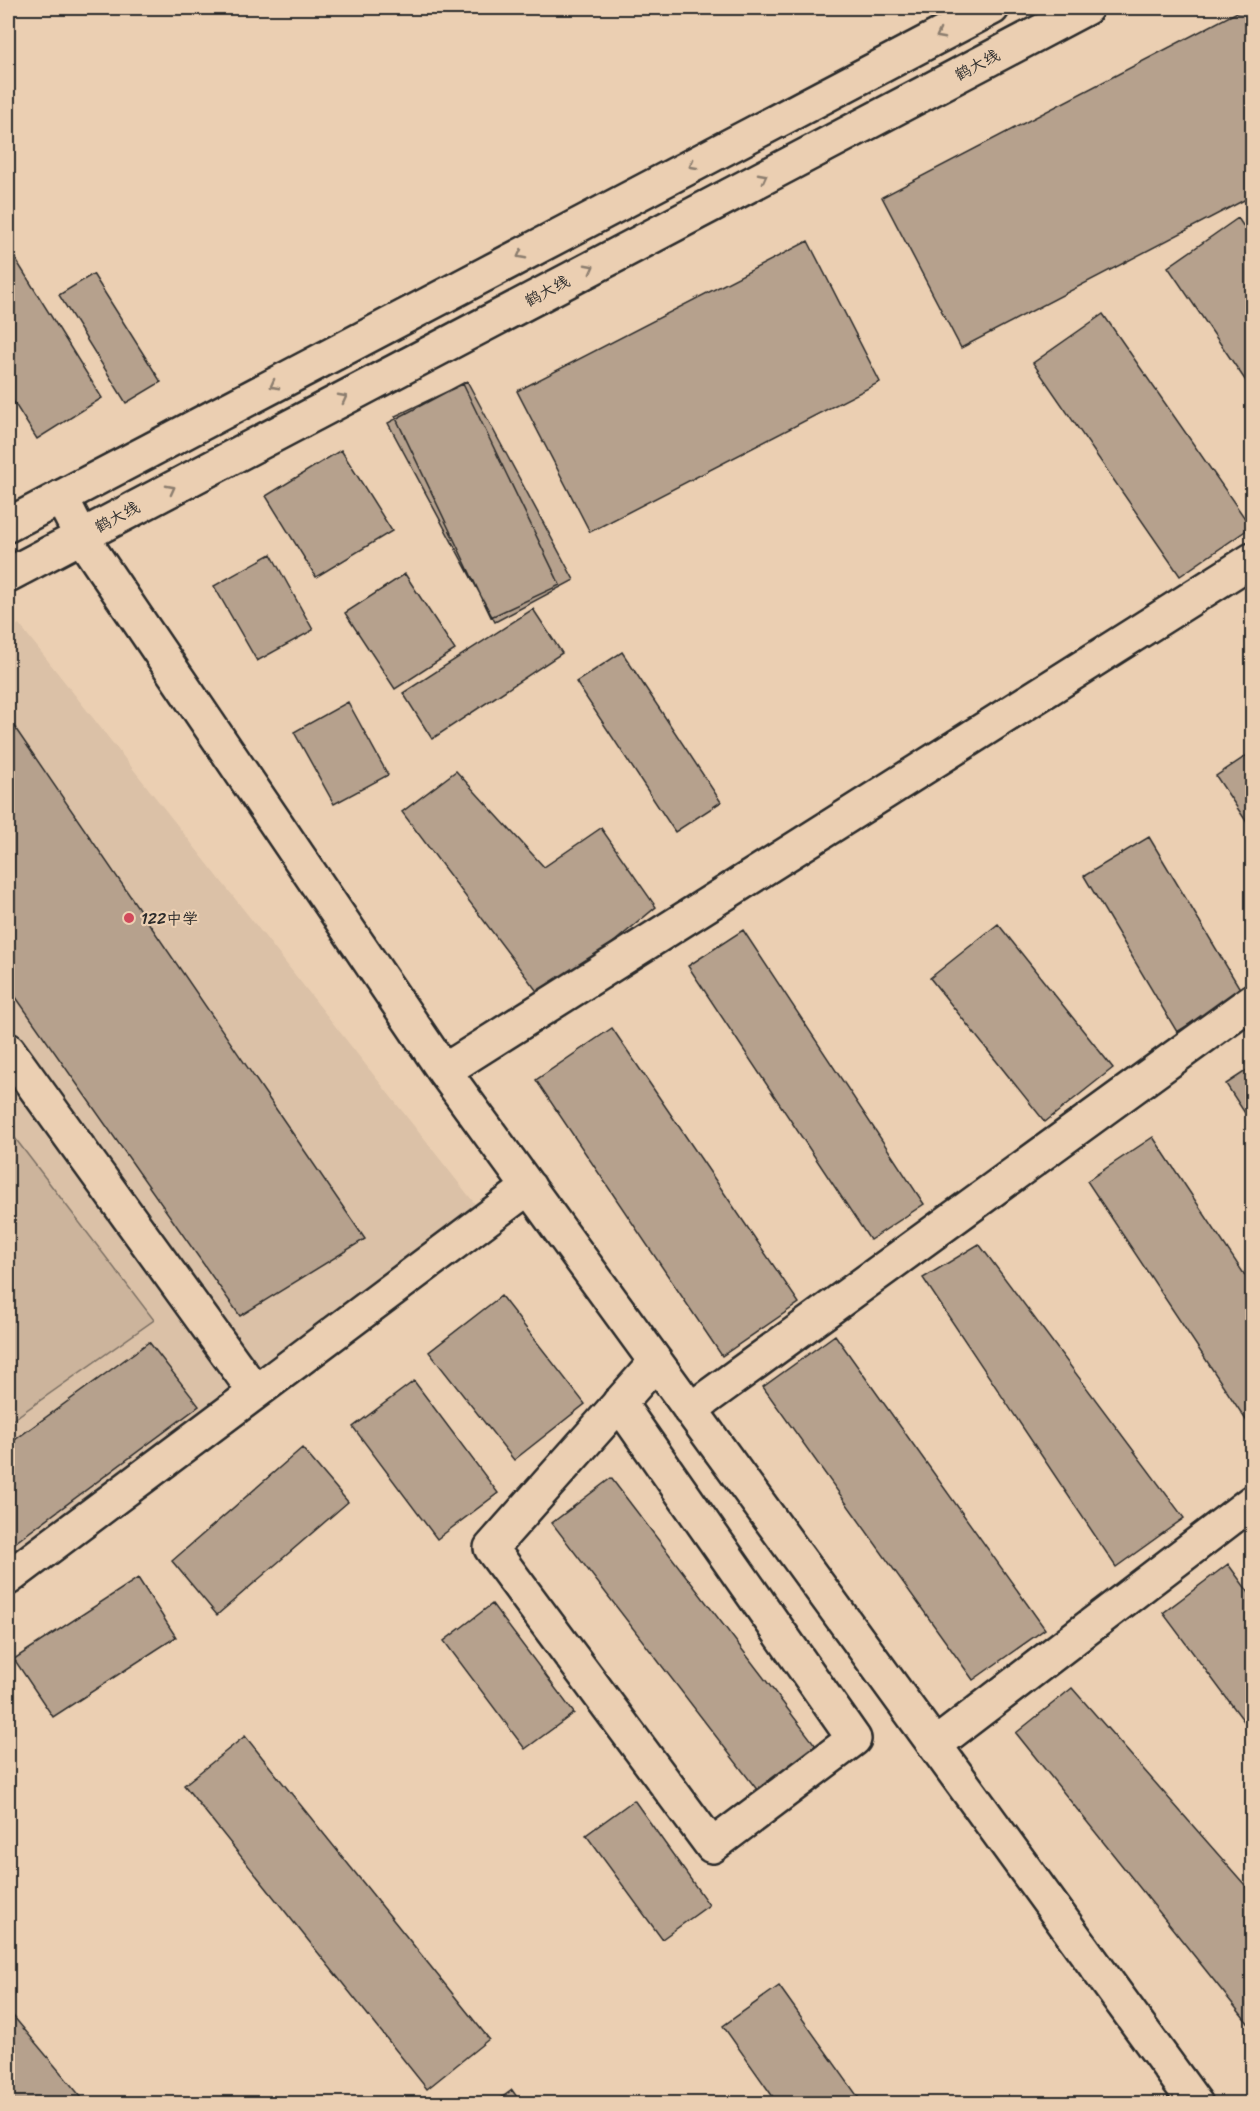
<svg xmlns="http://www.w3.org/2000/svg" width="1260" height="2111" font-family="Sriracha,'LXGW WenKai TC',sans-serif">
<rect width="100%" height="100%" fill="#ebcfb2"/>
<filter id="ink" filterUnits="userSpaceOnUse"><feTurbulence type="fractalNoise" baseFrequency=".0167" numOctaves="2"/><feDisplacementMap in="SourceGraphic" scale="12" xChannelSelector="R" yChannelSelector="G"/><feConvolveMatrix kernelMatrix="1 2 1 2 8 2 1 2 1" color-interpolation-filters="sRGB"/></filter>
<g filter="url(#ink)">
<path fill="#dbc1a7" d="M 19,624 L 476,1205 L 8,1558 L 8,630 Z"/>
<path fill="#ccb49c" stroke="#7c7064" stroke-width="1.5" d="M 8,1129 L 154,1320 L 8,1423 Z"/>
<path fill="#b6a18d" stroke="#2b2b2b" stroke-width="1.5" d="M 1245,8 L 1252,8 L 1252,196 L 961,348 L 882,197 Z
M 1238,218 L 1252,239 L 1252,390 L 1168,267 Z
M 808,241 L 880,382 L 590,532 L 517,391 Z
M 8,247 L 102,398 L 37,439 L 8,393 Z
M 93,274 L 161,382 L 126,403 L 59,295 Z
M 1103,314 L 1251,527 L 1180,576 L 1033,363 Z
M 467,381 L 574,580 L 495,622 L 388,423 Z
M 463,384 L 560,585 L 491,617 L 395,416 Z
M 341,450 L 392,531 L 316,577 L 266,496 Z
M 271,554 L 313,630 L 257,661 L 214,586 Z
M 405,574 L 455,650 L 395,689 L 345,613 Z
M 533,609 L 562,653 L 432,739 L 403,693 Z
M 622,652 L 721,802 L 675,832 L 576,682 Z
M 348,702 L 388,775 L 334,804 L 294,732 Z
M 11,722 L 365,1239 L 240,1316 L 8,986 L 8,724 Z
M 1252,752 L 1252,830 L 1216,776 Z
M 456,771 L 544,867 L 601,828 L 656,907 L 596,957 L 542,998 L 402,812 Z
M 1149,837 L 1242,992 L 1177,1032 L 1084,876 Z
M 998,924 L 1113,1068 L 1045,1122 L 930,978 Z
M 743,930 L 924,1204 L 870,1240 L 688,966 Z
M 612,1028 L 799,1303 L 722,1356 L 536,1080 Z
M 1252,1067 L 1252,1124 L 1226,1084 Z
M 1153,1137 L 1252,1286 L 1252,1429 L 1087,1181 Z
M 979,1244 L 1184,1518 L 1116,1567 L 923,1278 Z
M 501,1296 L 585,1404 L 514,1460 L 429,1352 Z
M 835,1335 L 1045,1629 L 973,1680 L 763,1387 Z
M 149,1342 L 199,1406 L 12,1545 L 8,1539 L 8,1445 Z
M 414,1381 L 498,1493 L 437,1539 L 353,1427 Z
M 302,1448 L 348,1502 L 217,1615 L 172,1561 Z
M 611,1478 L 816,1746 L 758,1791 L 552,1523 Z
M 1228,1564 L 1252,1597 L 1252,1732 L 1163,1613 Z
M 138,1578 L 176,1637 L 53,1717 L 14,1659 Z
M 492,1604 L 574,1713 L 525,1749 L 444,1641 Z
M 1072,1688 L 1252,1893 L 1252,2028 L 1016,1733 Z
M 245,1736 L 489,2039 L 427,2089 L 184,1785 Z
M 634,1800 L 709,1905 L 662,1939 L 586,1835 Z
M 779,1986 L 861,2101 L 857,2104 L 778,2104 L 723,2026 Z
M 8,2010 L 87,2104 L 8,2104 Z
M 512,2090 L 522,2104 L 493,2104 Z"/>
<g fill="none" stroke-linecap="round" stroke-linejoin="round">
<g stroke="#2b2b2b" stroke-width="38">
<path id="minor" d="M 61,497 L 81,536 L 444,1071 L 1196,2104
M 8,1050 L 255,1392
M 444,1071 L 1252,560
M 619,1403 L 854,1739 L 712,1846 L 491,1548 L 656,1362
M 690,1410 L 1252,1001
M 8,1578 L 529,1187
M 935,1745 L 1252,1502"/>
</g>
<g stroke="#2b2b2b" stroke-width="38">
<path id="major" d="M 8,525 L 992,8
M 8,575 L 1086,8"/>
</g>
<use href="#minor" stroke="#ebcfb2" stroke-width="33"/>
<use href="#major" stroke="#ebcfb2" stroke-width="33"/>
</g>
<defs><path id="oneway-chevron" d="M-2-3.5L2.5 0L-2 3.5" fill="none" stroke-width="1.6" stroke-linecap="round" stroke-linejoin="round" transform="scale(1.5)"/></defs>
<g stroke="#8b7d6e">
<use href="#oneway-chevron" transform="translate(940 35) rotate(152)"/>
<use href="#oneway-chevron" transform="translate(693 165) rotate(152)"/>
<use href="#oneway-chevron" transform="translate(763 177) rotate(-28)"/>
<use href="#oneway-chevron" transform="translate(521 255) rotate(152)"/>
<use href="#oneway-chevron" transform="translate(590 268) rotate(-28)"/>
<use href="#oneway-chevron" transform="translate(274 385) rotate(152)"/>
<use href="#oneway-chevron" transform="translate(343 398) rotate(-28)"/>
<use href="#oneway-chevron" transform="translate(171 489) rotate(-28)"/>
</g>
</g>
<circle fill="#d1495b" stroke="#ebcfb2" stroke-width="2" cx="129" cy="918" r="6"/>
<g text-anchor="middle" dominant-baseline="central" stroke-width="4.5" stroke-linejoin="round" paint-order="stroke">
<g font-size="16" fill="#2b2b2b" stroke="#ebcfb2">
<text transform="translate(977 65) rotate(-28)">鹤大线</text>
<text transform="translate(547 291) rotate(-28)">鹤大线</text>
<text transform="translate(117 517) rotate(-28)">鹤大线</text>
</g>
<g font-size="16" fill="#2b2b2b" stroke="#ebcfb2" text-anchor="start">
<text x="141" y="918">122中学</text>
</g>
</g>
<rect width="1260" height="2111" fill="none" stroke="#ebcfb2" stroke-width="30"/>
<rect x="15" y="15" width="1230" height="2081" fill="none" stroke="#2b2b2b" stroke-width="2" filter="url(#ink)"/>
</svg>
